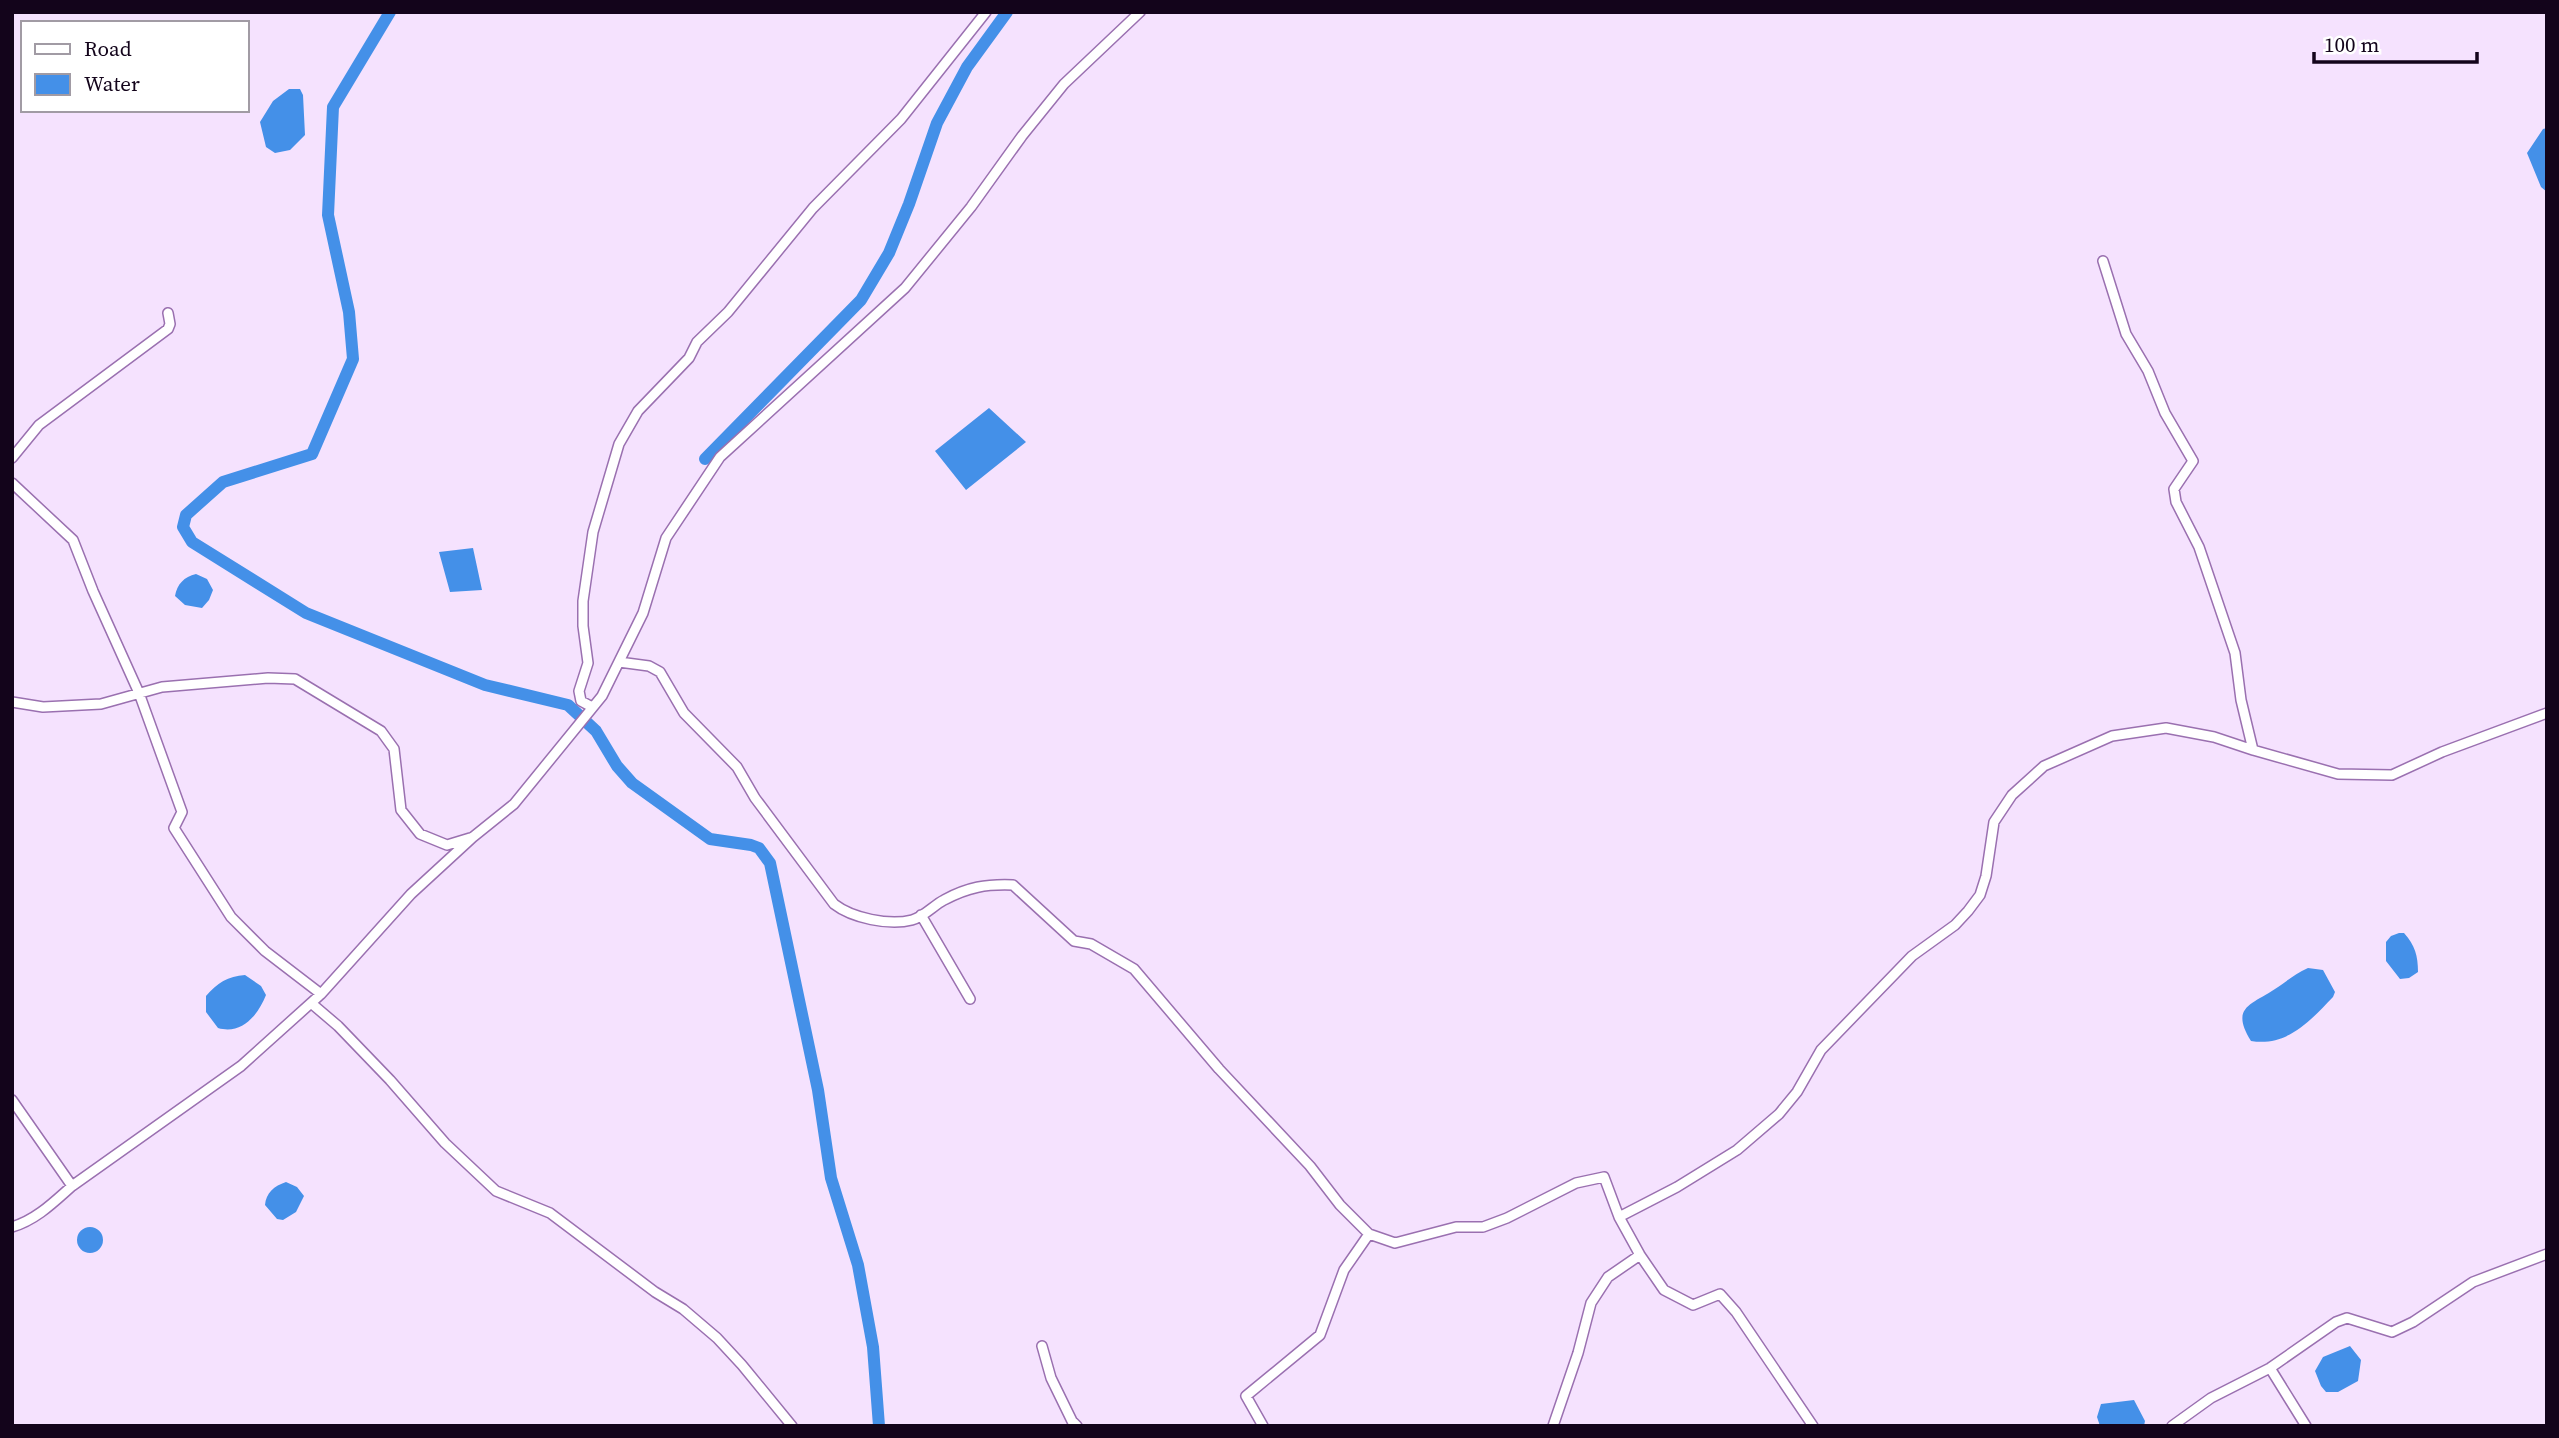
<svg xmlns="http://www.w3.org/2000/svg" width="2559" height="1438" font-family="'Source Serif 4',serif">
<rect width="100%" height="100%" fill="#f5e2fe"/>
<path fill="#4490e8" d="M 289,89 L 300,89 L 303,95 L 305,135 L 290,150 L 275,153 L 266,147 L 260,122 L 273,101 Z
M 2547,128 L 2547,192 L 2541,187 L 2527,153 L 2543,129 Z
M 989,408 L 1026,442 L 966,490 L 935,451 Z
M 473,548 L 482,590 L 450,592 L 439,552 Z
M 196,574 L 207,579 L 213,590 L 209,600 L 202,608 L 185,605 L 175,596 C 177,584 184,577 196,574 Z
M 2399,933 L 2404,933 C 2415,945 2418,956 2418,972 L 2409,978 L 2400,979 L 2386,961 L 2386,942 L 2391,936 Z
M 2308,968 L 2323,970 L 2335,992 L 2333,997 C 2310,1021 2287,1047 2251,1041 C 2230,1007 2251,1005 2275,989 C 2287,981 2295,974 2308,968 Z
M 245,975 L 261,986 L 266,995 C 258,1015 242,1035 218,1028 L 206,1012 L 206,996 C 217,983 228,976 245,975 Z
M 286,1182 L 297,1187 L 304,1196 L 296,1212 L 283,1220 L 277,1219 L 265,1205 C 266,1193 274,1186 286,1182 Z
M77 1240a13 13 0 1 1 26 0a13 13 0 1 1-26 0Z
M 2350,1346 L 2361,1360 L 2358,1381 L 2338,1392 L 2326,1392 L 2321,1386 L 2315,1371 L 2323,1357 Z
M 2134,1400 L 2145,1421 L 2144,1426 L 2100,1426 L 2097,1417 L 2101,1404 Z"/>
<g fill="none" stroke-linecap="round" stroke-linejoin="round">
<path stroke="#4490e8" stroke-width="12" d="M 390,12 L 333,107 L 328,215 L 349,312 L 353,359 L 312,454 L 223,482 L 186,515 L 183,527 L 192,542 L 306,613 L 485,685 L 568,705 L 596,731 L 617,766 L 632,783 L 710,839 L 751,845 L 759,848 L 770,863 L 818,1090 L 831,1178 L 858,1265 L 873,1347 L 879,1426
M 705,459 L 861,300 L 889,253 L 909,204 L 937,123 L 967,67 L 1007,12"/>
<g stroke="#9a70b0" stroke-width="12">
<path id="street" d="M 2103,261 L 2126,334 L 2148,371 L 2165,413 L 2193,461 L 2174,489 L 2176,502 L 2199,547 L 2235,653 L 2241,700 L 2253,750 L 2338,774 L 2392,775 L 2442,752 L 2547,713
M 12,458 L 39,425 L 168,329 L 170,324 L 168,313
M 12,483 L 73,540 L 93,591 L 139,693 L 182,812 L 174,828 L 231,917 L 265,951 L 321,994
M 619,662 L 649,666 L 660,672 L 684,713 L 737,767 L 755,798 L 834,904 C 852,918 889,926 912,920 C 924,917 934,905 944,900 C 968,887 986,884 1013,885 L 1074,941 L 1091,944 L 1134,969 L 1219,1069 L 1310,1166 L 1340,1205 L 1369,1234 L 1344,1270 L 1320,1335 L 1246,1396 L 1263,1426
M 12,702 L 43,707 L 101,704 L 162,687 L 268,678 L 295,679 L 381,731 L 394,749 L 401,810 L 420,834 L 447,845 L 470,838
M 592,707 L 581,701 L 579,691 L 588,663 L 583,626 L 583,601 L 593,532 L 619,444 L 638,411 L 689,358 L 697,342 L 728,312 L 813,208 L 901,119 L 986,12
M 921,915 L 970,999
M 311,1003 L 338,1026 L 390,1080 L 445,1143 L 496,1191 L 550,1213 L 655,1292 L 683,1309 L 717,1338 L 742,1365 L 792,1426
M 12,1100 L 72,1186
M 1619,1217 L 1677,1187 L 1737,1150 L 1779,1114 L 1797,1092 L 1821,1050 L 1912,956 L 1955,925 L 1968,911 L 1980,895 L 1986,876 L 1994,822 L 2012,795 L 2044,766 L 2112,736 L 2166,728 L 2214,737 L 2253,750
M 12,1227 C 36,1220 54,1202 72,1186 L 241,1066 L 321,994 L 411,894 L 473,837 L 514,804 L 602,696 L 643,613 L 666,538 L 720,457 L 905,288 L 971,207 L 1022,136 L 1064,84 L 1140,12
M 1369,1234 L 1395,1243 L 1456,1227 L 1483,1227 L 1507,1218 L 1576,1183 L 1604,1177 L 1619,1217 L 1640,1255 L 1664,1290 L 1693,1305 L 1720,1294 L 1736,1312 L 1813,1426
M 1042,1346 L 1051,1378 L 1072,1421 L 1077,1426
M 2270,1368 L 2306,1426
M 1553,1426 L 1578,1353 L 1591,1303 L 1608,1277 L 1640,1255
M 2172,1426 L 2211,1398 L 2270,1368 L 2336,1322 L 2347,1318 L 2392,1332 L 2413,1322 L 2473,1282 L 2547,1254"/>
</g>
<use href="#street" stroke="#fff" stroke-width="9"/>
</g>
<rect width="2559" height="1438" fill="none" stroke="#13041b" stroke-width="28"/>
<rect x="21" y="21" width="228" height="91" fill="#ffffff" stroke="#a19ba4" stroke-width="2"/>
<rect x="35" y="44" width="35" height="10" fill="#ffffff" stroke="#a19ba4" stroke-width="2"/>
<text x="84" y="56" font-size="21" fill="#13041b">Road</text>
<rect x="35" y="74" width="35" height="21" fill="#4490e8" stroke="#a19ba4" stroke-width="2"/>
<text x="84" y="91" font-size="21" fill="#13041b">Water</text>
<path d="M2314 52v10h163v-10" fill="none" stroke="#13041b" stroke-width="3.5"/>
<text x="2324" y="52" font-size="21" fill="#13041b" stroke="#ffffff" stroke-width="5" paint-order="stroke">100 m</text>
</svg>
